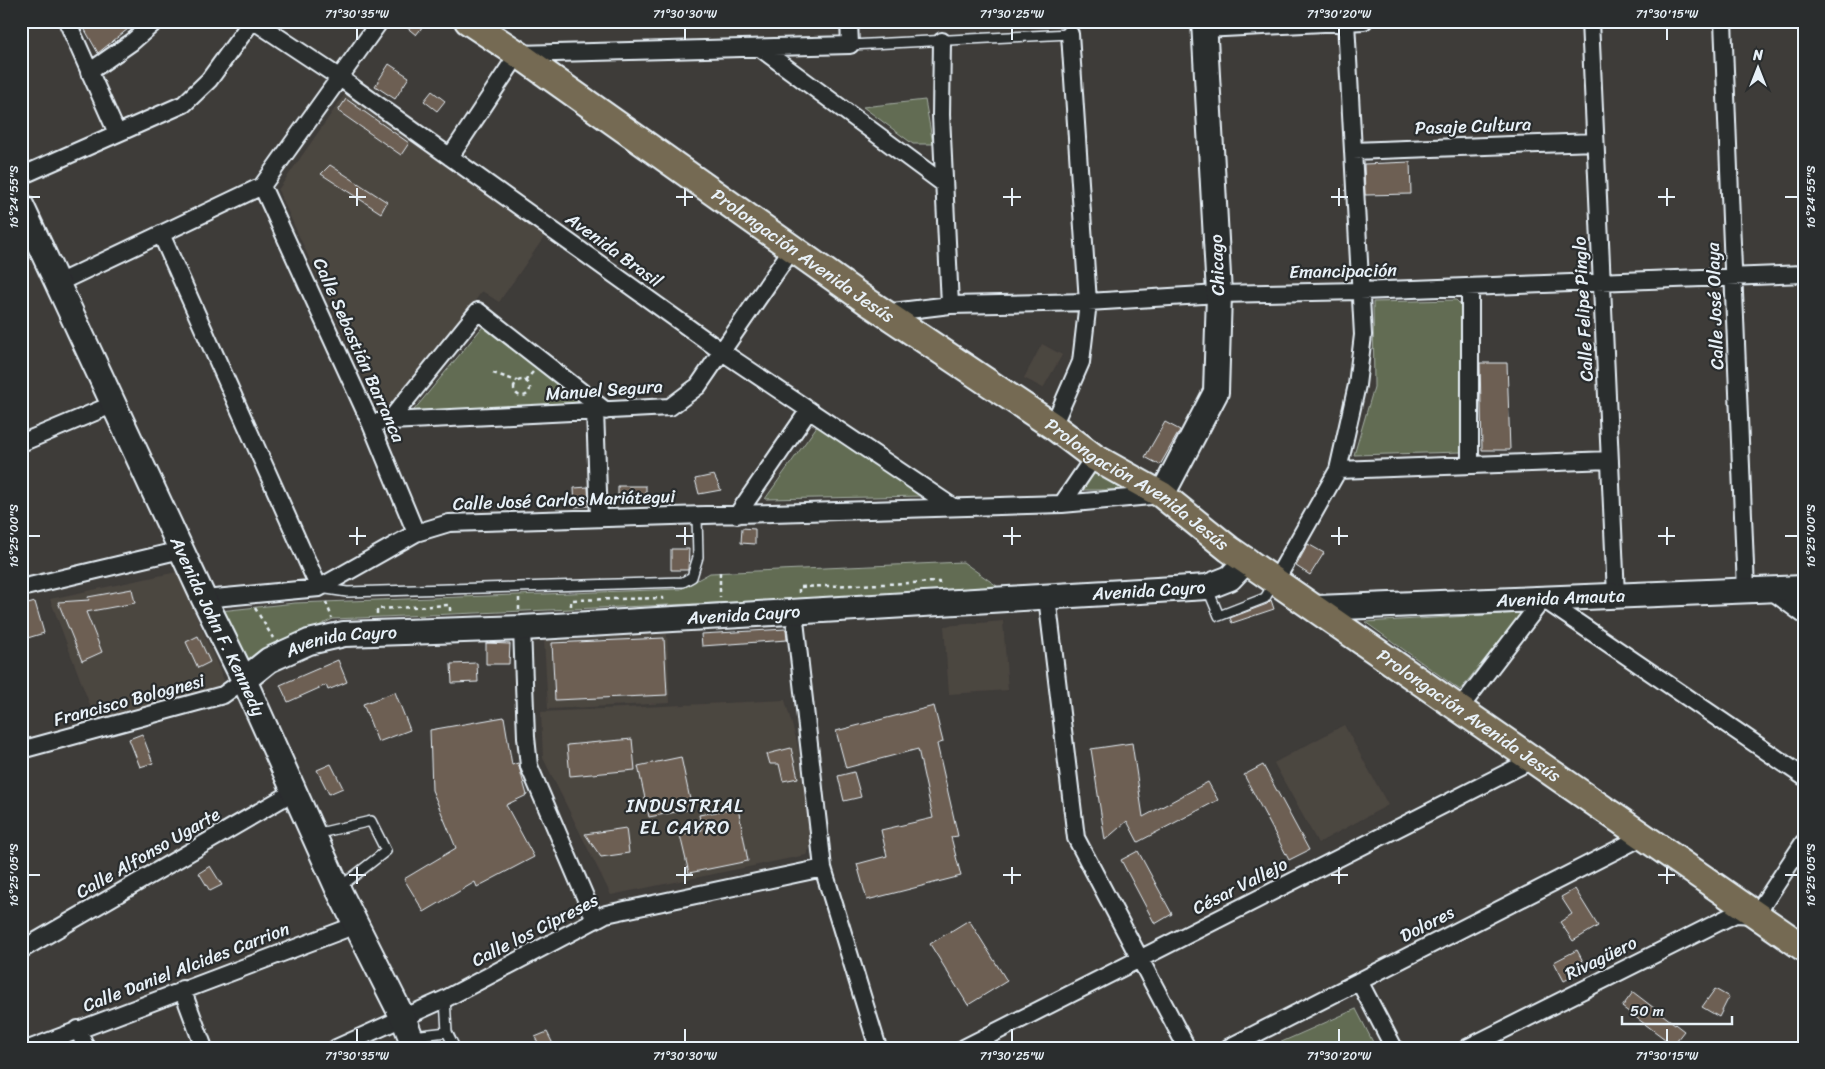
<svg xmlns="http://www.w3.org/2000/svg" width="1825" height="1069" font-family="Sriracha,sans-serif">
<rect width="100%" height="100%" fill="#3e3c39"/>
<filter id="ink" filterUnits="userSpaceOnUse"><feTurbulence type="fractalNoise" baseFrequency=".02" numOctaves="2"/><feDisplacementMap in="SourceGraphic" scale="10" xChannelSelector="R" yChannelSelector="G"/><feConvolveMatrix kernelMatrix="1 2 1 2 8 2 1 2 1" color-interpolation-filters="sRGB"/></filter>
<g filter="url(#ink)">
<path fill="#4c4641" d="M 345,94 L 547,233 L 499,302 L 482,291 L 410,394 L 378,409 L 278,190 Z
M 1042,344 L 1062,355 L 1043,388 L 1024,378 Z
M 177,572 L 224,680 L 220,686 L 97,724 L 50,599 Z
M 1003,621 L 1008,690 L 949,694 L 944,626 Z
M 667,634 L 670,703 L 548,709 L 544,640 Z
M 785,700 L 797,742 L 812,844 L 806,855 L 611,895 L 543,758 L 541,712 Z
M 1344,725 L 1388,805 L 1318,843 L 1274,763 Z"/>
<path fill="#626c52" stroke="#a5aea5" d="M 925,100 L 933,144 L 913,144 L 863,107 Z
M 1456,300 L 1464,308 L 1466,441 L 1461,452 L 1354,455 L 1374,387 L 1373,302 Z
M 485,324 L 587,405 L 409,416 Z
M 820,422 L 923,496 L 765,499 Z
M 1092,463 L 1135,490 L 1080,490 Z
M 963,562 L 1004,591 L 333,619 L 244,661 L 220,611 L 295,603 L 681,589 L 710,573 Z
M 1522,613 L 1460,690 L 1365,622 Z
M 1356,1009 L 1376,1048 L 1268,1048 Z"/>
<path fill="#6d5f53" stroke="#e8f1f8" d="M 80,21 L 138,21 L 98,53 Z
M 399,21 L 427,21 L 416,35 Z
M 389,64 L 409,77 L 395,99 L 375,86 Z
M 432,91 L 445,101 L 437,111 L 424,101 Z
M 346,99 L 409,143 L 401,155 L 338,111 Z
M 1410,162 L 1411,194 L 1365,195 L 1364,164 Z
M 330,165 L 387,202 L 381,213 L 321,174 Z
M 1480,363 L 1507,363 L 1510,450 L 1482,450 Z
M 1165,422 L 1180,430 L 1160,465 L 1145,457 Z
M 714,475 L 721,490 L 699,494 L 695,479 Z
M 618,486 L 646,486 L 646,498 L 618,498 Z
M 588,487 L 589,506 L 575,507 L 574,488 Z
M 742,528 L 755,529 L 755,544 L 741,543 Z
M 1308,544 L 1324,553 L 1310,575 L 1296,566 Z
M 671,549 L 689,549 L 688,570 L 671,570 Z
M 132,589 L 135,603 L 86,612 L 102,652 L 82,661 L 58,602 L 89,600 L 88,597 Z
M 1271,600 L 1274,609 L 1232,623 L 1230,618 L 1267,604 Z
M 35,602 L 44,633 L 21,640 L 21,606 Z
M 786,629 L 787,640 L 702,646 L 701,634 Z
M 198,636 L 210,662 L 198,668 L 186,642 Z
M 664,638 L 667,695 L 555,700 L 552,643 Z
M 486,643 L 510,644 L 509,664 L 486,664 Z
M 338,660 L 347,682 L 328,690 L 326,685 L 288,702 L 280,685 Z
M 477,663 L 478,682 L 452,683 L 451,664 Z
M 395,692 L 410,730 L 378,742 L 363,704 Z
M 934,706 L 943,742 L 937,744 L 958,836 L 951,837 L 961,876 L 867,900 L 857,864 L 887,856 L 881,830 L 933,818 L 918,749 L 846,768 L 836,731 Z
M 504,717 L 512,765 L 518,763 L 527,795 L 506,805 L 534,857 L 477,887 L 475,882 L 424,912 L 404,879 L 456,848 L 432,790 L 430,730 Z
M 142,734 L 153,763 L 140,767 L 129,739 Z
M 632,739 L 635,770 L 570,776 L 567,745 Z
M 1132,743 L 1143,817 L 1208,782 L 1218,800 L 1138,842 L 1127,821 L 1105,840 L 1091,749 Z
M 791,748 L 798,778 L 783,781 L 779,764 L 770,764 L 767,754 Z
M 681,757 L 692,809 L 649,817 L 638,766 Z
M 331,764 L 343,788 L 329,794 L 317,770 Z
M 1263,765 L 1309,850 L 1289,860 L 1244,775 Z
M 854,772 L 861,797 L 844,801 L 838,776 Z
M 738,808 L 748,861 L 689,873 L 680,835 L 702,830 L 699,815 Z
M 626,828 L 629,853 L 601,857 L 585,834 Z
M 1138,851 L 1172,914 L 1155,924 L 1121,860 Z
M 210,866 L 222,885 L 210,891 L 199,873 Z
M 1575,889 L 1598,926 L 1573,941 L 1560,922 L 1572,914 L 1561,897 Z
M 969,920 L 1007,981 L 968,1005 L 930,944 Z
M 1577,950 L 1587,969 L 1564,981 L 1554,962 Z
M 1715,989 L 1729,997 L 1719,1017 L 1702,1007 Z
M 1633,992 L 1684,1031 L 1673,1045 L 1622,1007 Z
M 547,1032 L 555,1048 L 540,1048 L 535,1037 Z"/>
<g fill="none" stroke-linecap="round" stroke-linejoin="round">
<g stroke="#e8f1f8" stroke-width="12">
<path id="lane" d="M 850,45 L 1070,34
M 1207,587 L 1219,616 L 1265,598 L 1274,583
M 320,588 L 347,592 L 683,582 L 692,577 L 698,557 L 697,516
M 315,834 L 371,821 L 386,851 L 340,887
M 445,999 L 447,1032
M 413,1036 L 447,1032 L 455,1048"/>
</g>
<g stroke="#e8f1f8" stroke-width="20">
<path id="street" d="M 67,21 L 117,133
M 254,21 L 340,78 L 721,351 L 953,507
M 1590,21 L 1616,595
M 1723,21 L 1746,590
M 1204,29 L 1364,21
M 942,41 L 941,115 L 950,305
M 760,48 L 944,184
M 89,72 L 132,42 L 156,21
M 1353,151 L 1595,142
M 450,157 L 518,54 L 850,45 L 849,21
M 21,176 L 184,104 L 209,80 L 252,21
M 262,186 L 370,422 L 416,533
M 161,234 L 319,588
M 58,283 L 262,186 L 380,21
M 884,313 L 950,305 L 1088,302 L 1219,294 L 1360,291 L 1804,274
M 595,411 L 599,518
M 389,421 L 478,311 L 606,411
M 370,422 L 670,407 L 698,386 L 792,249
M 1053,426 L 1081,362 L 1088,302 L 1070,34
M 21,443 L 114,404
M 1470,464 L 1470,287
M 1338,470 L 1610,460
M 1062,504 L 1094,457
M 737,515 L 809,410
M 1276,580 L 1338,470 L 1357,385 L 1363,335 L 1346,22
M 21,588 L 181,550
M 1769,589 L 1804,615
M 1047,597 L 1076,838 L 1187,1048
M 204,599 L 319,588 L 416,533 L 449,523 L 1062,504 L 1162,495
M 794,612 L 823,868 L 878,1048
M 522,628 L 526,737 L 529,766 L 595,920
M 1460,708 L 1543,599 L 1804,777
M 21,750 L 223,695 L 244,680
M 21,950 L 295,791
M 1359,981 L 1394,1048
M 182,989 L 204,1048
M 78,1029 L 86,1048
M 31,1048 L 356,925
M 336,1048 L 445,999 L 606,914 L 823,868
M 964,1048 L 1534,759
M 1228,1048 L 1644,836
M 1467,1048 L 1735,914 L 1756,915 L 1804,842"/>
</g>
<g stroke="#e8f1f8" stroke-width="28">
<g id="secondary">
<path id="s1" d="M 21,205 L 204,599 L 244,680 L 338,889 L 404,1020 L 415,1048"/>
<path d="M 1162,495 L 1216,392 L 1219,294 L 1204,21"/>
<path id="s2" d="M 1317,608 L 1804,588"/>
<path id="s3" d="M 244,680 L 269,660 L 309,642 L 344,634 L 522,628 L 1207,587 L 1230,578 L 1247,560"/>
</g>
</g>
<g stroke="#e8f1f8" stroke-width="30">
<g id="primary">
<path id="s4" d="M 468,21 L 518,54 L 868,302 L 1053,426 L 1094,457 L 1162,495 L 1229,549 L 1804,948"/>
</g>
</g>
<path stroke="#e8f1f8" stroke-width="2.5" stroke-dasharray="4 4" stroke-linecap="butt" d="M 493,373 L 517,381
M514 388a8 8 0 1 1 16 0a8 8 0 1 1-16 0Z
M 525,381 L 533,372
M 720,572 L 720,597
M 799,593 L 799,587 L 939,582 L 939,586
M 519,598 L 519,610
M 326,602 L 332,618
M 571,606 L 571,600 L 663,598 L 663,602
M 255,608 L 273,638
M 377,614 L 377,609 L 450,605 L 450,612"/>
<use href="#lane" stroke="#2a2d2e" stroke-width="9"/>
<use href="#street" stroke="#2a2d2e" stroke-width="16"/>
<use href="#secondary" stroke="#2a2d2e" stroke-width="24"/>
<use href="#primary" stroke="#746b52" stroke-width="26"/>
</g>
</g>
<path fill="none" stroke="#e8f1f8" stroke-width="2" d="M 357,28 L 357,40M 685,28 L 685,40M 1012,28 L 1012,40M 1339,28 L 1339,40M 1667,28 L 1667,40M 357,188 L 357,206M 685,188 L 685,206M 1012,188 L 1012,206M 1339,188 L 1339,206M 1667,188 L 1667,206M 28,197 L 40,197M 349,197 L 366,197M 676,197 L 693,197M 1003,197 L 1021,197M 1331,197 L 1348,197M 1658,197 L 1675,197M 1785,197 L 1798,197M 357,527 L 357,545M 685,527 L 685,545M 1012,527 L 1012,545M 1339,527 L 1339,545M 1667,527 L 1667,545M 28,536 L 40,536M 349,536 L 366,536M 676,536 L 693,536M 1003,536 L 1021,536M 1331,536 L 1348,536M 1658,536 L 1675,536M 1785,536 L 1798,536M 357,867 L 357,884M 685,867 L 685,884M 1012,867 L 1012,884M 1339,867 L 1339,884M 1667,867 L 1667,884M 28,875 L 40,875M 349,875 L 366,875M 676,875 L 693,875M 1003,875 L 1021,875M 1331,875 L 1348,875M 1658,875 L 1675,875M 1785,875 L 1798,875M 357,1029 L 357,1042M 685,1029 L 685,1042M 1012,1029 L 1012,1042M 1339,1029 L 1339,1042M 1667,1029 L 1667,1042"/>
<g text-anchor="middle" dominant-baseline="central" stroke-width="4.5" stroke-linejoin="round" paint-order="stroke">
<g font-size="18" fill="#e8f1f8" stroke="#2a2d2e">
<text transform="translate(1473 126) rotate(-2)">Pasaje Cultura</text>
<text transform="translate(614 250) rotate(36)">Avenida Brasil</text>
<text stroke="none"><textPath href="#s4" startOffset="409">Prolongación Avenida Jesús</textPath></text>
<text transform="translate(1217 265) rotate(-92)">Chicago</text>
<text transform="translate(1343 271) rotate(-1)">Emancipación</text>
<text transform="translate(1715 306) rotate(-92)">Calle José Olaya</text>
<text transform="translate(1583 309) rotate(-93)">Calle Felipe Pinglo</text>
<text transform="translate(359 350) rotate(66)">Calle Sebastián Barranca</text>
<text transform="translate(604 390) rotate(-4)">Manuel Segura</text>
<text stroke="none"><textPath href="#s4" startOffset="814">Prolongación Avenida Jesús</textPath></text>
<text transform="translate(564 500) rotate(-2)">Calle José Carlos Mariátegui</text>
<text stroke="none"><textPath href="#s3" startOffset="918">Avenida Cayro</textPath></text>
<text stroke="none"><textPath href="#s2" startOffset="244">Avenida Amauta</textPath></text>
<text stroke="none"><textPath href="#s3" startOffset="512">Avenida Cayro</textPath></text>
<text stroke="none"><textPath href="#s1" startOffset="465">Avenida John F. Kennedy</textPath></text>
<text stroke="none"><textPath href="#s3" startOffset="108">Avenida Cayro</textPath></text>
<text transform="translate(129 700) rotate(-15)">Francisco Bolognesi</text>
<text stroke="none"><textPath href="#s4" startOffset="1219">Prolongación Avenida Jesús</textPath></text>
<text transform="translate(148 853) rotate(-30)">Calle Alfonso Ugarte</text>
<text transform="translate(1240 886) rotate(-27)">César Vallejo</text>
<text transform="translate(1427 924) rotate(-27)">Dolores</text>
<text transform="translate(535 930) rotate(-27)">Calle los Cipreses</text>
<text transform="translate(1601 958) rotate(-26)">Rivagüero</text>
<text transform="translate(186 967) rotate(-21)">Calle Daniel Alcides Carrion</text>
</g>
<g font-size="19" letter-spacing="1" fill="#e8f1f8" stroke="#2a2d2e">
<text x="685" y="805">INDUSTRIAL<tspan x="685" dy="22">EL CAYRO</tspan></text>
</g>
</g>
<rect width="1825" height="1069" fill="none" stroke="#2a2d2e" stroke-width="55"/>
<g transform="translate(1758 68)" stroke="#2a2d2e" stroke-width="4" paint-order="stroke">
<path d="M0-4L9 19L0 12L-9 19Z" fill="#e8f1f8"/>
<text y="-8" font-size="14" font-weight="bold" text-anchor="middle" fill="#e8f1f8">N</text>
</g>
<path d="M1622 1016v8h110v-8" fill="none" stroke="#e8f1f8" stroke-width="2.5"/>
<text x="1630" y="1016" font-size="15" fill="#e8f1f8" stroke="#2a2d2e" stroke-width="4" paint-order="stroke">50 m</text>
<rect x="28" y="28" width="1770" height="1014" fill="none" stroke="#e8f1f8" stroke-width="2"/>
<g font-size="12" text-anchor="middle" fill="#e8f1f8">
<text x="357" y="18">71°30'35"W</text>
<text x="685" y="18">71°30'30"W</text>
<text x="1012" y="18">71°30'25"W</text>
<text x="1339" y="18">71°30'20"W</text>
<text x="1667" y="18">71°30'15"W</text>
<text transform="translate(14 197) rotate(-90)" y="4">16°24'55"S</text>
<text transform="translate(1811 197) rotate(-90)" y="4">16°24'55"S</text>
<text transform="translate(14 536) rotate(-90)" y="4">16°25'00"S</text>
<text transform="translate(1811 536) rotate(-90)" y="4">16°25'00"S</text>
<text transform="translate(14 875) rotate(-90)" y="4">16°25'05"S</text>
<text transform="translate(1811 875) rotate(-90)" y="4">16°25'05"S</text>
<text x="357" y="1060">71°30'35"W</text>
<text x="685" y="1060">71°30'30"W</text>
<text x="1012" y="1060">71°30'25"W</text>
<text x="1339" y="1060">71°30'20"W</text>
<text x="1667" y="1060">71°30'15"W</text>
</g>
</svg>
